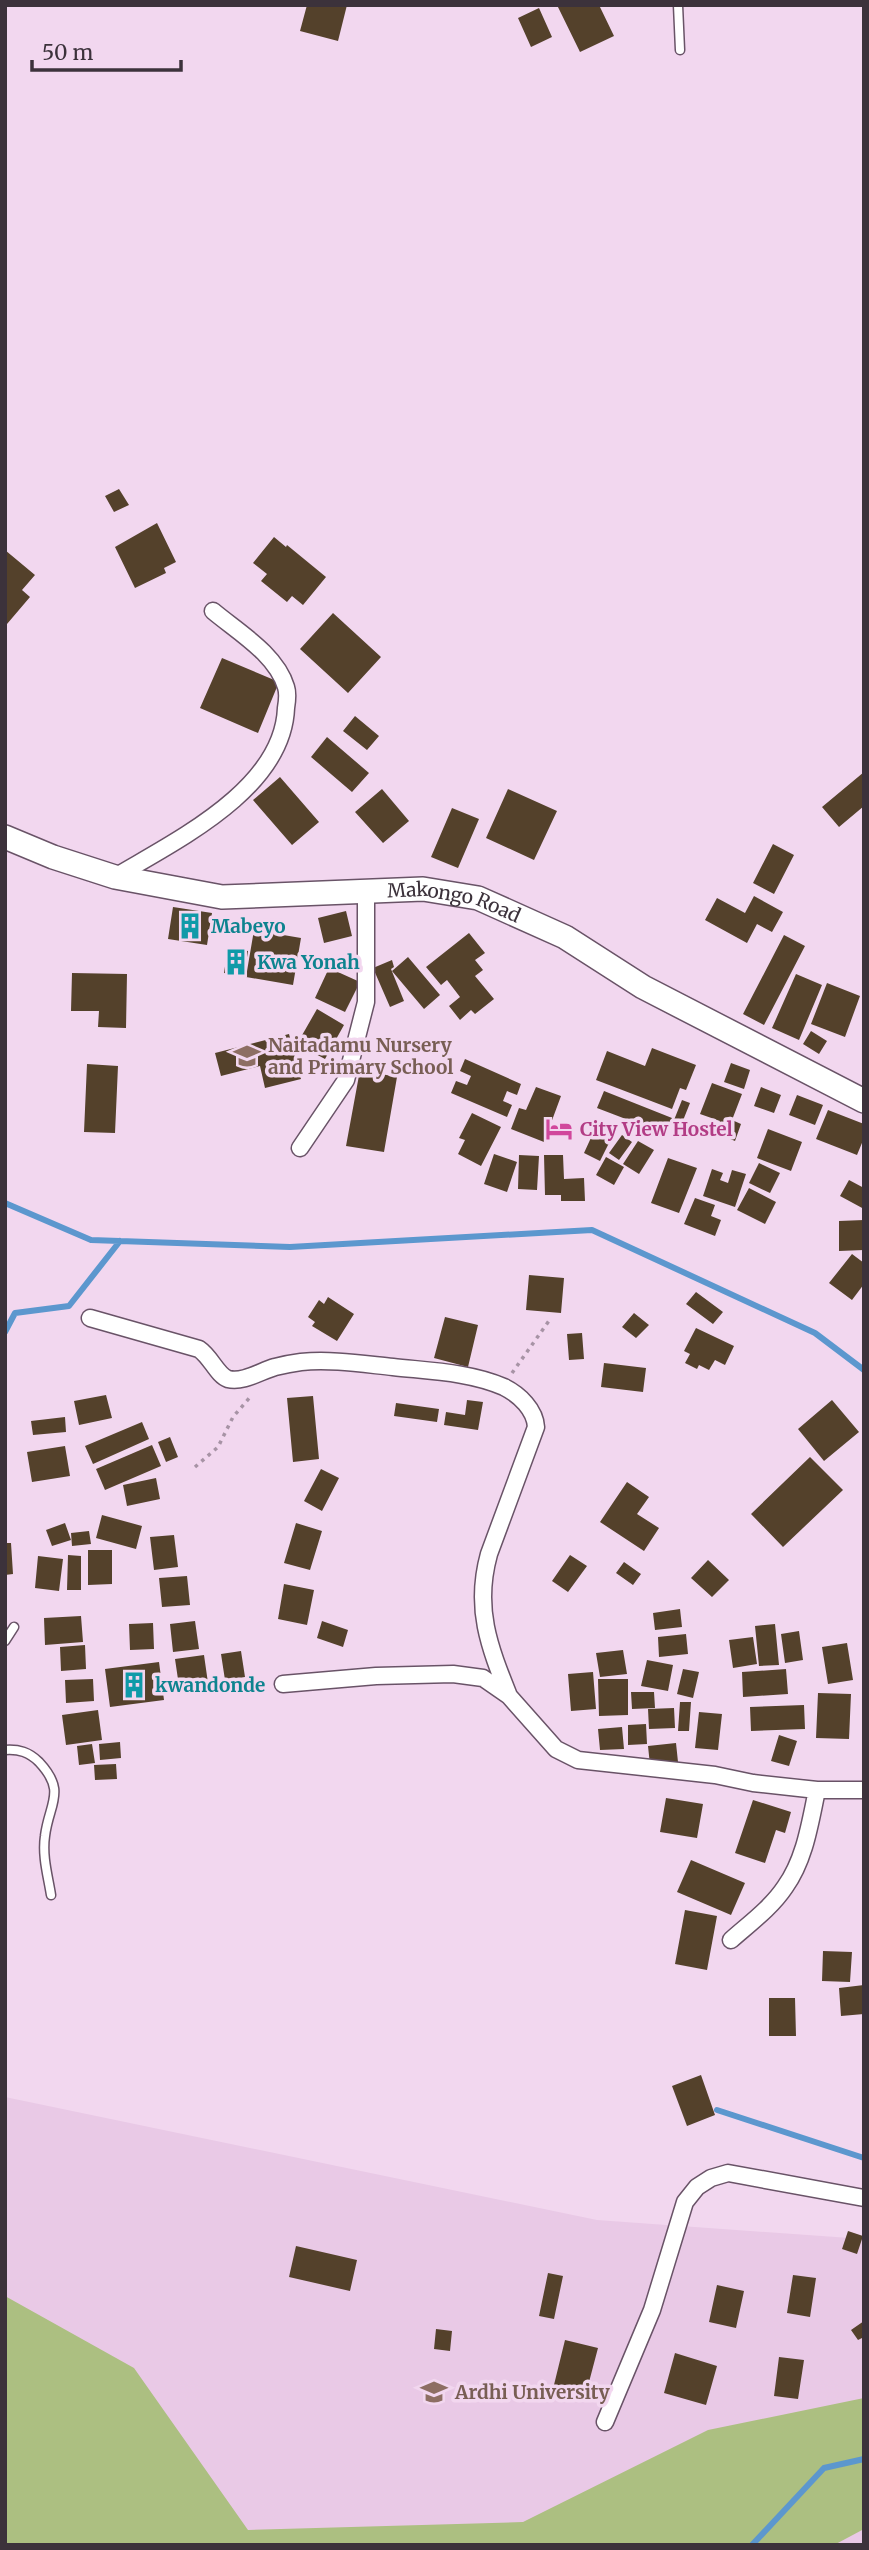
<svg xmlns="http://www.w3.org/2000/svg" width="869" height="2550" font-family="Merriweather,serif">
<rect width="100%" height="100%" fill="#f2d7ef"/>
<path fill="#e9c9e6" d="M 5,2097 L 597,2220 L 864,2239 L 864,2545 L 5,2545 Z"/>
<path fill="#acbf81" d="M 5,2296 L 134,2368 L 248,2530 L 523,2522 L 708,2430 L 864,2398 L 864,2529 L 834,2545 L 5,2545 Z"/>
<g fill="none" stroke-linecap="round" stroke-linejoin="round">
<path stroke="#5c97ce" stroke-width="6" d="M 5,1203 L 91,1240 L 290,1247 L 592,1230 L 815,1333 L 864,1370
M 5,1332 L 15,1313 L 69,1306 L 120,1241
M 717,2110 L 864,2158
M 752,2545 L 824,2468 L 864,2459"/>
</g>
<path fill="#54412b" d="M 307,5 L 347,5 L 338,41 L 300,31 Z
M 557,5 L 599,5 L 614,36 L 580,52 Z
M 539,8 L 552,37 L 531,47 L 518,18 Z
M 119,489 L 129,505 L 114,512 L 105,496 Z
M 157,523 L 176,562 L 164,568 L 166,573 L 135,588 L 115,547 Z
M 274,537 L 286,547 L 287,545 L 326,577 L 303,605 L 292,596 L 287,602 L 261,581 L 267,574 L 253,563 Z
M 5,550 L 35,575 L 22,590 L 30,597 L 7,624 Z
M 333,613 L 381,657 L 348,693 L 300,649 Z
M 222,658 L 279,682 L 258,733 L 200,708 Z
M 355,716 L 379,736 L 367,750 L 343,731 Z
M 327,737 L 369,773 L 352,792 L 311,757 Z
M 864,772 L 864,806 L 839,827 L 822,807 Z
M 280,777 L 319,822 L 292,845 L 253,800 Z
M 382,789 L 409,821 L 383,843 L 355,812 Z
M 508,789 L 557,811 L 534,860 L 486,838 Z
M 452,808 L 479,819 L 458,868 L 431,857 Z
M 773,844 L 794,855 L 774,894 L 753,883 Z
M 754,896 L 783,912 L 772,932 L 757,924 L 747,943 L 705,920 L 717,898 L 745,913 Z
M 173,907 L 212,913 L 207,945 L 168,939 Z
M 346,911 L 352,936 L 324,943 L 318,918 Z
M 254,930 L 301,938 L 293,985 L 246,977 Z
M 469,933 L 485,953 L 475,960 L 483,970 L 475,976 L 494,999 L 475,1014 L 471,1010 L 460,1020 L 449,1006 L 460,997 L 447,980 L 441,985 L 426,967 Z
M 784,935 L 805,946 L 764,1025 L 743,1014 Z
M 228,947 L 248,951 L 244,976 L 224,973 Z
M 408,957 L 440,995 L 424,1009 L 392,971 Z
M 392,960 L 394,967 L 391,969 L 404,1001 L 390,1007 L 373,968 Z
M 329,968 L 360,982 L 345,1012 L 315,998 Z
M 72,973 L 127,974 L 126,1028 L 98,1027 L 99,1011 L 71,1011 Z
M 796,974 L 822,985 L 799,1040 L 772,1028 Z
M 827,983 L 860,996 L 845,1037 L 811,1024 Z
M 317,1009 L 344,1025 L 325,1059 L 297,1044 Z
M 811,1031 L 827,1041 L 819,1054 L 803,1044 Z
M 289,1034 L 301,1079 L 265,1088 L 260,1066 L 221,1076 L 215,1053 Z
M 652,1048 L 696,1065 L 686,1090 L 680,1088 L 672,1109 L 596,1080 L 607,1051 L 645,1066 Z
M 465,1059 L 521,1084 L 517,1095 L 507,1091 L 503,1101 L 512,1105 L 507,1117 L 451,1093 L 456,1081 L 467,1085 L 471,1076 L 460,1071 Z
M 731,1063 L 750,1070 L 744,1089 L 724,1082 Z
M 87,1064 L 118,1066 L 115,1133 L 84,1132 Z
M 360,1070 L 397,1077 L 384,1152 L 346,1146 Z
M 712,1083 L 742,1094 L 732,1120 L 741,1124 L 735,1141 L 716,1133 L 720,1121 L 700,1114 Z
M 536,1087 L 561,1096 L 544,1142 L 511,1129 L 519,1108 L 526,1110 Z
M 761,1087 L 781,1095 L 774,1113 L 754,1106 Z
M 604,1091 L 672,1118 L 665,1134 L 597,1108 Z
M 797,1095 L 823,1105 L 815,1125 L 789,1115 Z
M 682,1100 L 690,1103 L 682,1123 L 674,1120 Z
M 828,1110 L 864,1124 L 864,1138 L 857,1155 L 816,1139 Z
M 472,1113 L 501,1127 L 481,1166 L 458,1154 L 465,1140 L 459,1138 Z
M 595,1129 L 612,1137 L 600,1161 L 584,1153 Z
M 768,1129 L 802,1142 L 791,1171 L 757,1158 Z
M 622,1135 L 632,1142 L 619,1160 L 609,1153 Z
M 638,1141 L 654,1150 L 639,1174 L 623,1164 Z
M 494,1154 L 517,1162 L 507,1192 L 484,1184 Z
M 519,1155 L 539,1156 L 537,1190 L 518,1189 Z
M 544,1155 L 563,1155 L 564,1179 L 584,1178 L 585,1201 L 561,1201 L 561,1195 L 545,1195 Z
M 606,1157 L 624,1167 L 614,1185 L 596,1175 Z
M 668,1158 L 697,1168 L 679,1213 L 651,1203 Z
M 759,1163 L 780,1173 L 770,1193 L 749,1183 Z
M 712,1169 L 723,1173 L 720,1180 L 728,1183 L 732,1170 L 746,1174 L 735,1207 L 703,1196 Z
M 849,1180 L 864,1188 L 864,1209 L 840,1196 Z
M 749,1188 L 776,1202 L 765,1224 L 737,1210 Z
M 695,1198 L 715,1205 L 711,1216 L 721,1220 L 715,1236 L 684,1224 Z
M 864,1220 L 864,1250 L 839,1251 L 839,1221 Z
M 852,1254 L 864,1263 L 864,1284 L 852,1300 L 829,1283 Z
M 529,1275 L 564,1278 L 561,1313 L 526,1310 Z
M 696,1292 L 723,1312 L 713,1324 L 686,1304 Z
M 328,1297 L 354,1314 L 337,1341 L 312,1326 L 315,1322 L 308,1317 L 319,1300 L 324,1304 Z
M 634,1313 L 649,1325 L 636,1338 L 622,1327 Z
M 445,1317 L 478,1325 L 468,1367 L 434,1358 Z
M 696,1328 L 734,1346 L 725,1365 L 715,1360 L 709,1370 L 699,1365 L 697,1369 L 685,1363 L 690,1354 L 684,1351 Z
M 582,1333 L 584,1359 L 569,1360 L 567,1334 Z
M 604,1363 L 646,1368 L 643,1392 L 601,1387 Z
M 106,1395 L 112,1418 L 79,1425 L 74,1401 Z
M 313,1396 L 319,1459 L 293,1462 L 287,1398 Z
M 467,1400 L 483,1402 L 478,1430 L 444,1425 L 446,1412 L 465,1415 Z
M 832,1400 L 859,1432 L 824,1461 L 798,1429 Z
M 396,1403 L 439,1409 L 437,1422 L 394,1416 Z
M 65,1417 L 66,1432 L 33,1435 L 31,1421 Z
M 142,1422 L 149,1439 L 93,1464 L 85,1446 Z
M 170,1437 L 178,1457 L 166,1462 L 158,1442 Z
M 152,1445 L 161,1466 L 105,1490 L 96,1469 Z
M 65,1446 L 70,1476 L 32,1482 L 27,1452 Z
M 810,1457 L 843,1490 L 783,1547 L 751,1514 Z
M 321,1469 L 339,1478 L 322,1511 L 304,1501 Z
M 156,1478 L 160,1499 L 127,1506 L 123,1485 Z
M 627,1482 L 649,1497 L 637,1514 L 659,1528 L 644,1551 L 600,1522 Z
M 102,1515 L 142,1526 L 136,1549 L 96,1538 Z
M 65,1523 L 71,1540 L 52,1546 L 46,1530 Z
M 296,1523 L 322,1531 L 310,1570 L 284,1563 Z
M 89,1531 L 91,1544 L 72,1546 L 71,1533 Z
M 174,1535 L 178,1567 L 154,1570 L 150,1537 Z
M 5,1543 L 11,1543 L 13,1574 L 5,1575 Z
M 88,1550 L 112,1550 L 112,1584 L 88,1585 Z
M 68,1555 L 81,1556 L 81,1590 L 67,1590 Z
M 570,1555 L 587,1566 L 568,1592 L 552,1581 Z
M 38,1556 L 63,1559 L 59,1591 L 35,1588 Z
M 708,1560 L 729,1580 L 712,1597 L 691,1578 Z
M 624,1562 L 641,1574 L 633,1585 L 616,1573 Z
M 187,1576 L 190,1605 L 162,1607 L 159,1578 Z
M 284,1584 L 314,1590 L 307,1625 L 278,1619 Z
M 680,1609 L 682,1627 L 655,1630 L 653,1613 Z
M 81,1616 L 83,1642 L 45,1645 L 44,1618 Z
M 195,1621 L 199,1649 L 173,1652 L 170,1624 Z
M 322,1621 L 348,1630 L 343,1647 L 317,1638 Z
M 153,1623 L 154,1649 L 130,1650 L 129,1624 Z
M 775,1624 L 779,1665 L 759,1666 L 755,1626 Z
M 799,1631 L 803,1660 L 785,1663 L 781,1634 Z
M 686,1634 L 688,1654 L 659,1657 L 658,1637 Z
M 753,1637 L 757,1664 L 733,1668 L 729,1640 Z
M 847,1643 L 853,1680 L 828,1684 L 822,1647 Z
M 85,1645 L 86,1669 L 61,1671 L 60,1647 Z
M 623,1650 L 627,1674 L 600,1677 L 596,1653 Z
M 241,1651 L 245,1677 L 225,1680 L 221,1654 Z
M 204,1655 L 208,1683 L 179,1686 L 175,1659 Z
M 647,1660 L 673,1665 L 668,1691 L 641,1686 Z
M 159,1662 L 164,1700 L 110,1707 L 105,1669 Z
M 683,1669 L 699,1672 L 693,1698 L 677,1694 Z
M 786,1669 L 788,1694 L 743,1697 L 742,1672 Z
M 593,1672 L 596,1709 L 571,1711 L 568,1674 Z
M 93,1679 L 94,1701 L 66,1703 L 65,1680 Z
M 598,1679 L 628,1679 L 628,1715 L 599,1716 Z
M 631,1692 L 654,1692 L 655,1708 L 632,1709 Z
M 818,1693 L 851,1694 L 849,1739 L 816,1738 Z
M 680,1702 L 691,1702 L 689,1731 L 678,1731 Z
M 804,1705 L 805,1729 L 751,1731 L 750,1707 Z
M 674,1708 L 675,1728 L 649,1729 L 648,1709 Z
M 98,1710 L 102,1740 L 66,1745 L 62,1715 Z
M 699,1712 L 722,1714 L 718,1750 L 695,1748 Z
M 646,1724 L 647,1744 L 628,1745 L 628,1725 Z
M 622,1727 L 624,1749 L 600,1750 L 598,1729 Z
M 779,1735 L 797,1741 L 789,1766 L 771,1761 Z
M 120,1742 L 121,1758 L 100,1760 L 99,1744 Z
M 676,1743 L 678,1762 L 650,1765 L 648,1746 Z
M 92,1744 L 95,1763 L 79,1765 L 77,1746 Z
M 116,1764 L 117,1779 L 95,1780 L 94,1765 Z
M 666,1798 L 703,1804 L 697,1838 L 660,1832 Z
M 753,1800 L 791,1812 L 785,1833 L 776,1830 L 765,1863 L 735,1853 Z
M 691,1860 L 745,1883 L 731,1915 L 677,1892 Z
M 685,1910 L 717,1916 L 707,1970 L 675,1964 Z
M 823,1951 L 852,1952 L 850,1982 L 822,1981 Z
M 864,1985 L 864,2014 L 841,2016 L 839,1988 Z
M 769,1998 L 795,1998 L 796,2036 L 769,2036 Z
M 701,2075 L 715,2115 L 687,2126 L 672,2086 Z
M 848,2231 L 863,2236 L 857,2254 L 842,2249 Z
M 296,2246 L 357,2260 L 350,2291 L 289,2277 Z
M 548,2273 L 563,2276 L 554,2319 L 539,2316 Z
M 793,2275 L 816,2278 L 810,2317 L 787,2313 Z
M 717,2285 L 744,2291 L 736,2328 L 709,2322 Z
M 864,2321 L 864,2337 L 858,2340 L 851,2330 Z
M 436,2329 L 452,2331 L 450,2351 L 434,2349 Z
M 565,2340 L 598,2348 L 584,2401 L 552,2393 Z
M 675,2353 L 717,2366 L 706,2405 L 664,2393 Z
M 779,2357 L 804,2360 L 798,2399 L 774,2396 Z"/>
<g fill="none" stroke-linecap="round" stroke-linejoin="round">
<g stroke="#695367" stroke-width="11">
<path id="lane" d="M 678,5 L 680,50
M 5,1641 L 14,1627
M 5,1750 C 19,1749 29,1752 39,1762 C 67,1792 49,1803 45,1836 C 42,1856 48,1876 51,1895"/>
</g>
<g stroke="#695367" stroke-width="19">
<path id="street" d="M 115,877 C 177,840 283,789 286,708 C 287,702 288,693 286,687 C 276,654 238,632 213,611
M 300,1148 L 346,1080 L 366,1002 L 366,891
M 90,1318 L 199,1349 C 211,1357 217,1375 228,1379 C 243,1383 261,1371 275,1367 C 283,1365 293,1363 301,1362 C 331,1359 363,1364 393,1367 C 429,1371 470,1372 504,1387 C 520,1395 535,1410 536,1427 L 489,1554 C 474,1608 489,1646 509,1696
M 283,1684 L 376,1676 L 453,1674 L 483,1678 L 509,1696 L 556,1749 L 578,1760 L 715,1775 L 753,1783 L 817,1790 L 864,1790
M 731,1940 C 749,1924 771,1908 785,1887 C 805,1859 810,1823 817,1790
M 605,2422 L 652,2310 L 685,2202 L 697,2187 L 711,2178 L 728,2173 L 864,2198"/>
</g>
<g stroke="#695367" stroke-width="26">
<g id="secondary">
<path id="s1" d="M 5,837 L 53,857 L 115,877 L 222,897 L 423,889 L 478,898 L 565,937 L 643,987 L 864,1101"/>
</g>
</g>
<path stroke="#a793a5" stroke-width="3.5" stroke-dasharray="3.5 5" stroke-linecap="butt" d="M 512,1373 L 551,1318
M 195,1467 L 218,1447 L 233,1417 L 251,1396"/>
<use href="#lane" stroke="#fff" stroke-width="8"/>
<use href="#street" stroke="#fff" stroke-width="16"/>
<use href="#secondary" stroke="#fff" stroke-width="23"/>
</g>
<defs>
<g id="building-bare" transform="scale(2.1)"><path d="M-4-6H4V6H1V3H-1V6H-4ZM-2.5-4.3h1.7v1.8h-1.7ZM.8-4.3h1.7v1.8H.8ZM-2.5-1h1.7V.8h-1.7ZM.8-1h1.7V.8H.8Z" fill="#0f9aa8" stroke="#f2d7ef" stroke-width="2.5" paint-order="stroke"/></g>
<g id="school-bare" transform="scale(2.1)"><path d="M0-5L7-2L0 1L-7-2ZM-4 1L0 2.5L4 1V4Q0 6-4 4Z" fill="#8d6e63" stroke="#f2d7ef" stroke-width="2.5" paint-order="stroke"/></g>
<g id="hotel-bare" transform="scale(2.1)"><path d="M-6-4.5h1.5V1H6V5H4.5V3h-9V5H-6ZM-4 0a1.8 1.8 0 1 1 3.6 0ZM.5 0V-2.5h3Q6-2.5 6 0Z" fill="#d1479c" stroke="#f2d7ef" stroke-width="2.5" paint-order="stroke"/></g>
<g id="university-bare" transform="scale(2.1)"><path d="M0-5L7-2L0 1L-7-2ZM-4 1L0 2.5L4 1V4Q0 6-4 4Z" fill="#8d6e63" stroke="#f2d7ef" stroke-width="2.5" paint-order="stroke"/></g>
</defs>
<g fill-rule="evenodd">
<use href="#building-bare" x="190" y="926"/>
<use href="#building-bare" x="236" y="962"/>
<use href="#school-bare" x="247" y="1056"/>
<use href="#hotel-bare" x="559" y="1129"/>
<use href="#building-bare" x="134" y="1685"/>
<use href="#university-bare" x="434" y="2392"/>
</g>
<g text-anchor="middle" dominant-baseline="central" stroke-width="7" stroke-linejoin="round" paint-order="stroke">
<g font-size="19" fill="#3c323b" stroke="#f2d7ef">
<text stroke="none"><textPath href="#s1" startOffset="460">Makongo Road</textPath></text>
</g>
<g font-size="19" font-weight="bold" fill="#0d838f" stroke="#f2d7ef" text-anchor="start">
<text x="211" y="926">Mabeyo</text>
<text x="257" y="962">Kwa Yonah</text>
<text x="155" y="1685">kwandonde</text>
</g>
<g font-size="19" font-weight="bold" fill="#785e54" stroke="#f2d7ef" text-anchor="start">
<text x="268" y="1045">Naitadamu Nursery<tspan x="268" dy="22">and Primary School</tspan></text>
<text x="455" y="2392">Ardhi University</text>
</g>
<g font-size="19" font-weight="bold" fill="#b23c85" stroke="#f2d7ef" text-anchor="start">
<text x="580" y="1129">City View Hostel</text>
</g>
</g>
<rect width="869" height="2550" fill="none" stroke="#3c323b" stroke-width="14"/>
<path d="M32 60v10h149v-10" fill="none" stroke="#3c323b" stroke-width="3.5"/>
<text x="42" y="60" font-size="21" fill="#3c323b" stroke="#f2d7ef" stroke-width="5" paint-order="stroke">50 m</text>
</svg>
